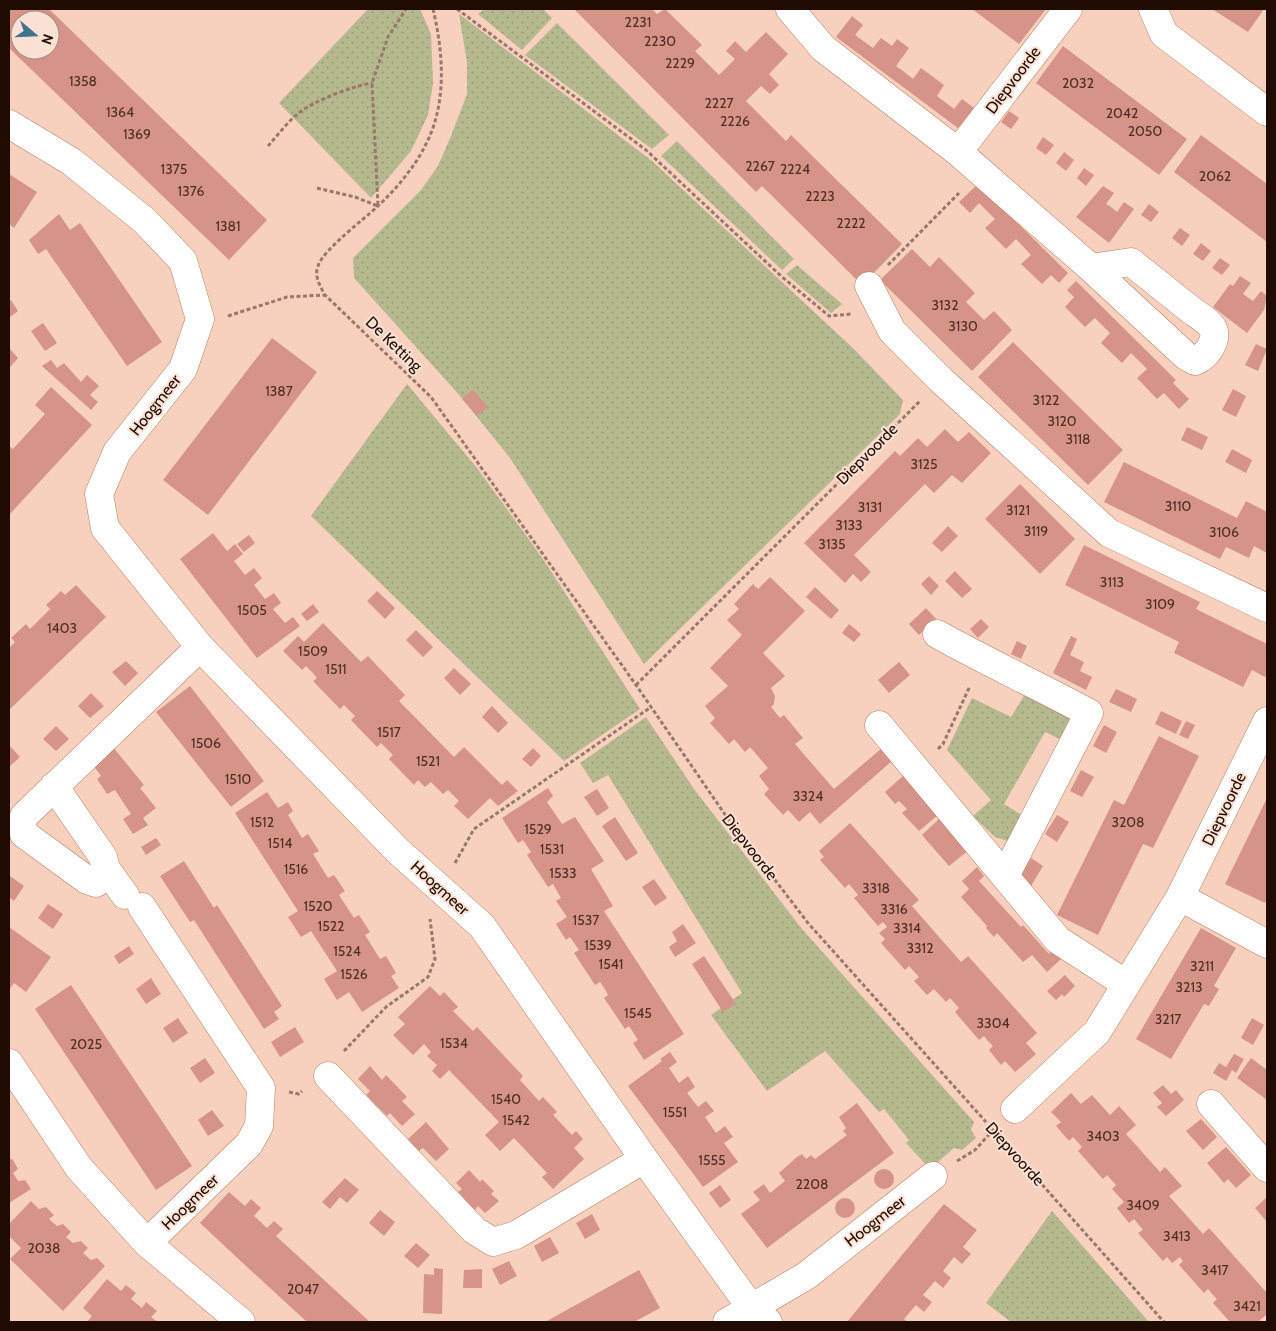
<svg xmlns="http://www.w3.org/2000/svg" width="1276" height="1331" font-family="Cabin,sans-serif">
<defs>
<pattern id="grass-dots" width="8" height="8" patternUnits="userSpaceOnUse" patternTransform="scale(1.25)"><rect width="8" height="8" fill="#b6b88f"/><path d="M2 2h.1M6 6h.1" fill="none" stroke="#9c9d7a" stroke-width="1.8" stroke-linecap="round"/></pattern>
</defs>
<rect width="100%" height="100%" fill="#f7d1bd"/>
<path fill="url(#grass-dots)" d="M 368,9 L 420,9 L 431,34 L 433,83 L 428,115 L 411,151 L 371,198 L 279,103 Z
M 484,9 L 543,9 L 552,18 L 522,50 L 478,14 Z
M 459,14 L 652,161 L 854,349 L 903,400 L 900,414 L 644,664 L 510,458 L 461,397 L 354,278 L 353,258 L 421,190 L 438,166 L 451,136 L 467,94 L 467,62 Z
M 557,23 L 669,135 L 652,149 L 525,55 Z
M 677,141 L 794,259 L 782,270 L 661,156 Z
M 797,265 L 842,304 L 831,313 L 786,274 Z
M 407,384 L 477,468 L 543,559 L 640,709 L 564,761 L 311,516 Z
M 1027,691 L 1069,715 L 1072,731 L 1066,742 L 1045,732 L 1004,804 L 1025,817 L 1008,841 L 995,837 L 973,816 L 991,800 L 947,750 L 972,698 L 1011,717 Z
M 646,717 L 694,789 L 802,929 L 974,1122 L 971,1130 L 976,1138 L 962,1150 L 954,1148 L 930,1169 L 906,1143 L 909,1140 L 884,1109 L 879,1112 L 825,1051 L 767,1091 L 711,1015 L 742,993 L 608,775 L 593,783 L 580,763 Z
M 1052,1211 L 1149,1322 L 1011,1322 L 986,1303 Z"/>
<path fill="#d69387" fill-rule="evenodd" d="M 11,9 L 49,9 L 267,220 L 229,260 L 9,48 L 9,11 ZM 20,20 L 50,20 L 50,50 L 20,50 Z
M 574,9 L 652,9 L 657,14 L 665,9 L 702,45 L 695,51 L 719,75 L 735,59 L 726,51 L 735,41 L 746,52 L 766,32 L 788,54 L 769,74 L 779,85 L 770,94 L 761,86 L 746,101 L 786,141 L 791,135 L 902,244 L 862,285 L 762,186 L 756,192 Z
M 972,9 L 1046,9 L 1019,44 Z
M 1212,9 L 1264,9 L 1248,32 Z
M 852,16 L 863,25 L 855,35 L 873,48 L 881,38 L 892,46 L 897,39 L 909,48 L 896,66 L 903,71 L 913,79 L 921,68 L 944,85 L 937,96 L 954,109 L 962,99 L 974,108 L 958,128 L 836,37 Z
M 1063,46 L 1187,139 L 1159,175 L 1036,83 Z
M 1009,111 L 1019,118 L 1011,129 L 1001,122 Z
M 1201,135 L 1267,184 L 1267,242 L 1174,172 Z
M 1043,137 L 1054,145 L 1046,155 L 1036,148 Z
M 1064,152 L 1074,160 L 1066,171 L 1056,163 Z
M 1084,168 L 1094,175 L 1086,186 L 1077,178 Z
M 9,174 L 37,192 L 14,228 L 9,224 Z
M 978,184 L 1068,273 L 1059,283 L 1051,275 L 1042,284 L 1021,264 L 1031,255 L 1016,239 L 1006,249 L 985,228 L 995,219 L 979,203 L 970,213 L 959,202 Z
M 1103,186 L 1114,193 L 1106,204 L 1111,207 L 1117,212 L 1124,202 L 1134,209 L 1109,243 L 1076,217 Z
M 1149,204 L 1159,212 L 1151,222 L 1141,215 Z
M 59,214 L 70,230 L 80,223 L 162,342 L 127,366 L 46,249 L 38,254 L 29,240 Z
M 1180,228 L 1190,235 L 1182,246 L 1172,238 Z
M 1201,243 L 1211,251 L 1203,261 L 1193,254 Z
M 912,249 L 930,267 L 939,257 L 975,293 L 966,302 L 984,320 L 994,311 L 1012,330 L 972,371 L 880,280 Z
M 1220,258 L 1230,265 L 1222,275 L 1212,268 Z
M 1240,276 L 1251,283 L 1243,294 L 1253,301 L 1261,291 L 1267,296 L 1264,310 L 1247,333 L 1213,307 L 1230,284 L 1233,286 Z
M 1076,281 L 1176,380 L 1173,383 L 1189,399 L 1179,409 L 1164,393 L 1157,399 L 1137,378 L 1147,369 L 1131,353 L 1122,363 L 1101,343 L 1110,333 L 1095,318 L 1085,327 L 1065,307 L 1074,297 L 1067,290 Z
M 11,300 L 18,311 L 9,318 L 9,302 Z
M 43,323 L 57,343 L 45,351 L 31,331 Z
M 272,338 L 317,372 L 208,515 L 163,480 Z
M 1013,342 L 1123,450 L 1088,485 L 978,377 Z
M 1256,344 L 1267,349 L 1258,371 L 1245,365 Z
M 9,348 L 18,358 L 10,367 L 9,365 Z
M 51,360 L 57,368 L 64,363 L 81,382 L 87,375 L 99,386 L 90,395 L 98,402 L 91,410 L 42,366 Z
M 51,387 L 92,425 L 9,515 L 9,446 L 13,449 L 45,414 L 35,405 Z
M 1233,389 L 1246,396 L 1236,417 L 1222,410 Z
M 473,390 L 488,407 L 477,416 L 462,399 Z
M 1187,427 L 1208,437 L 1202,450 L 1181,440 Z
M 945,429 L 958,442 L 969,432 L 991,453 L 962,483 L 952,475 L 934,493 L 925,484 L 854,555 L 871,572 L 861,582 L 853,574 L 845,583 L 804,543 L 895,451 L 900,456 L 918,438 L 927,447 Z
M 1232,449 L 1252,460 L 1246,473 L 1225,462 Z
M 1124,462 L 1237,518 L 1246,501 L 1267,512 L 1267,553 L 1254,546 L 1249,558 L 1226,547 L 1220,559 L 1104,502 Z
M 1020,484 L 1075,539 L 1040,574 L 985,519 Z
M 948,526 L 958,536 L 942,552 L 932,543 Z
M 213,533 L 227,551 L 235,544 L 243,554 L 234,561 L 245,575 L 254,568 L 262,578 L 254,585 L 265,599 L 274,593 L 281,603 L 273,609 L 285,623 L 293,617 L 300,626 L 257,658 L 180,559 Z
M 249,535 L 255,543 L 244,552 L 237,544 Z
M 1084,545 L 1200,602 L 1196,609 L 1267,644 L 1267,673 L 1265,677 L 1252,670 L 1243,687 L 1174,653 L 1179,642 L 1065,585 Z
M 955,571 L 972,589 L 962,598 L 945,581 Z
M 929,576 L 939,586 L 931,595 L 921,584 Z
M 770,577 L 805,611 L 763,653 L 785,676 L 771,688 L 775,696 L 774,704 L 771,707 L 780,718 L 784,715 L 803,738 L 795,744 L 834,789 L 882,748 L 893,760 L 820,824 L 810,812 L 799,822 L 788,810 L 783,815 L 764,794 L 769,789 L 759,776 L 768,768 L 750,747 L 745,752 L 734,739 L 729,744 L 710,723 L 715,718 L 705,706 L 728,686 L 710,668 L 742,635 L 727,620 L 739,609 L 734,604 L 753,584 L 758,589 Z
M 76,585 L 106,617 L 9,710 L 9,648 L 15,642 L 11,638 L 26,624 L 30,629 L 50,609 L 46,605 L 61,591 L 65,595 Z
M 815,587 L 839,610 L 831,619 L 806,597 Z
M 377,591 L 395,608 L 385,619 L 367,601 Z
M 313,604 L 319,612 L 307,621 L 301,614 Z
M 926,608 L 936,619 L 919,635 L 909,624 Z
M 981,619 L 989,627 L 978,638 L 970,629 Z
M 323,623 L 361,662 L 368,656 L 386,675 L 405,695 L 399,701 L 454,757 L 464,747 L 502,785 L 507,780 L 518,791 L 498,806 L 490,798 L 468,819 L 454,806 L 459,801 L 448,790 L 443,794 L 431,782 L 425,787 L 418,780 L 414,785 L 389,759 L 393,755 L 381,743 L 377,747 L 351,720 L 355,716 L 344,705 L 340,709 L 313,681 L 317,678 L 312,672 L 306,666 L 302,670 L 283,651 L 298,636 L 304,642 Z
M 849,624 L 861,634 L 854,642 L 842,633 Z
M 416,630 L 433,647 L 423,657 L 406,640 Z
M 1071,636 L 1077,639 L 1070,655 L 1084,662 L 1080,671 L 1092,677 L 1086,690 L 1053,673 Z
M 1017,641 L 1027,646 L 1021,659 L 1011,654 Z
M 126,661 L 138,673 L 125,686 L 112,672 Z
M 899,662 L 910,675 L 889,693 L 878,680 Z
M 454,668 L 471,684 L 460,695 L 444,678 Z
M 190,686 L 264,781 L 231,807 L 156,712 Z
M 1116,689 L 1137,699 L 1131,712 L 1109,702 Z
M 91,693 L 104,706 L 90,718 L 78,706 Z
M 492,706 L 508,723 L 498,733 L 482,717 Z
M 1161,711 L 1182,721 L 1176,734 L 1155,724 Z
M 1186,721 L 1195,725 L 1188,739 L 1179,735 Z
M 1104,725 L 1117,732 L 1106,753 L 1093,746 Z
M 56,726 L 69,739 L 56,751 L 43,739 Z
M 1159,736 L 1199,756 L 1153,848 L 1143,844 L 1098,935 L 1057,915 L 1114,800 L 1124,805 Z
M 9,745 L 20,757 L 9,767 Z
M 113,747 L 144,785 L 140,788 L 156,808 L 143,818 L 148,825 L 133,834 L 123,819 L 131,814 L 115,790 L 107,794 L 97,779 L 101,776 L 93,765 Z
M 533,748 L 541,756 L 531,767 L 522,759 Z
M 1081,770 L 1094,777 L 1082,797 L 1070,791 Z
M 903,776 L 938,815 L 919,831 L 902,813 L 907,809 L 899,801 L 895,804 L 885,792 Z
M 548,788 L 553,796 L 547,802 L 562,824 L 575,817 L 604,861 L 591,869 L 613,906 L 604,911 L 684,1034 L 644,1060 L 633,1043 L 638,1040 L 629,1026 L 625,1029 L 604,998 L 608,995 L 605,989 L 600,982 L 595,985 L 574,953 L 579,950 L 570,937 L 566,940 L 556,924 L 567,917 L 556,901 L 561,898 L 553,884 L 548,887 L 527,855 L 531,852 L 523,840 L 518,843 L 502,818 Z
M 597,789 L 609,808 L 597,816 L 584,797 Z
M 267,792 L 278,808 L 288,802 L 293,811 L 288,815 L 302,838 L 308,834 L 319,851 L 313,854 L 328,878 L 334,875 L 345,891 L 339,895 L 354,918 L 359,915 L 370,932 L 365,935 L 380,959 L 386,956 L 396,973 L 391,976 L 399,988 L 362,1012 L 349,992 L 337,1000 L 324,979 L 337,971 L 311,931 L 301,937 L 288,917 L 298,911 L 235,813 Z
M 1267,798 L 1267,899 L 1265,903 L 1225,884 Z
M 1057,815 L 1069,822 L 1057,842 L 1045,834 Z
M 615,817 L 638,853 L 626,861 L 602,826 Z
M 940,818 L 969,850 L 949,866 L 922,835 Z
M 850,823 L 919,900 L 912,906 L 961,962 L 968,956 L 1037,1033 L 1026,1043 L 1036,1054 L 1015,1072 L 1005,1061 L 1001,1065 L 989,1050 L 993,1046 L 988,1041 L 984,1036 L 979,1040 L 955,1012 L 959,1008 L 950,998 L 946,1002 L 934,989 L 927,995 L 914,981 L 919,977 L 909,966 L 905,970 L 881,943 L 885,939 L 879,933 L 887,927 L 883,922 L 878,926 L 854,898 L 858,895 L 849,884 L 845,888 L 820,860 L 824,857 L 819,851 Z
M 156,838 L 161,845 L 146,855 L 141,847 Z
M 1031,858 L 1043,866 L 1031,886 L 1019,878 Z
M 184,861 L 214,908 L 217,905 L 282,1006 L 274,1012 L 279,1019 L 264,1029 L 194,920 L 190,922 L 160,876 Z
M 977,867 L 984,876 L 979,881 L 1021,927 L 1023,925 L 1049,954 L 1053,950 L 1061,959 L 1047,972 L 1032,955 L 1023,962 L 997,933 L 994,937 L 986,928 L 987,926 L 961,897 L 969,889 L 962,881 Z
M 10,876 L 24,886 L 14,901 L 9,897 Z
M 654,879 L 667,898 L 655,906 L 642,887 Z
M 48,904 L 63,914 L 53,929 L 38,918 Z
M 683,924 L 696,943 L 675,957 L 669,947 L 677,941 L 672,932 Z
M 9,927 L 51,957 L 26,992 L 14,983 L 9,990 Z
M 1201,928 L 1236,948 L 1214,986 L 1219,989 L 1209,1006 L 1204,1004 L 1171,1059 L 1136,1039 Z
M 129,946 L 134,954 L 119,964 L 114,956 Z
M 704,956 L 736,1004 L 723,1012 L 692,964 Z
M 1065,975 L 1075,986 L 1064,997 L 1062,994 L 1056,1000 L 1047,991 Z
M 151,978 L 161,994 L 146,1004 L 136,989 Z
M 71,985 L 192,1166 L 156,1190 L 35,1009 Z
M 430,986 L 440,996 L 444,992 L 458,1007 L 453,1011 L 473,1031 L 477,1027 L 523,1076 L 520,1080 L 539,1101 L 543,1097 L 557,1112 L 553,1115 L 572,1135 L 576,1131 L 583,1139 L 574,1148 L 584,1159 L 553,1189 L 542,1177 L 547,1173 L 514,1138 L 500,1151 L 485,1135 L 499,1122 L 449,1070 L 440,1079 L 432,1071 L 437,1065 L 427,1056 L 431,1052 L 424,1044 L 413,1055 L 393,1035 L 405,1024 L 398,1017 Z
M 178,1018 L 188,1033 L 173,1043 L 163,1028 Z
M 1252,1018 L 1264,1025 L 1253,1045 L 1241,1038 Z
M 295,1027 L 304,1042 L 280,1057 L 271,1042 Z
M 670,1052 L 677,1062 L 669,1068 L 679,1083 L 688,1076 L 695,1087 L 687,1093 L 698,1107 L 706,1101 L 714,1111 L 705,1117 L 716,1133 L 725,1126 L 733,1137 L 724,1143 L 738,1162 L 703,1187 L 628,1086 L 662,1061 L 660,1059 Z
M 1234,1054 L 1244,1059 L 1236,1073 L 1232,1070 L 1226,1081 L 1213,1073 L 1219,1063 L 1226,1067 Z
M 205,1058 L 215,1073 L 200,1083 L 190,1068 Z
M 1251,1058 L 1267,1070 L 1267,1100 L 1237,1078 Z
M 370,1066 L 382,1080 L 386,1075 L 407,1097 L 402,1101 L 415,1114 L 402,1126 L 390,1113 L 387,1116 L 366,1095 L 370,1091 L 358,1079 Z
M 1163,1085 L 1171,1094 L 1176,1090 L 1184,1100 L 1166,1116 L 1157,1107 L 1162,1103 L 1153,1093 Z
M 1071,1093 L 1081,1104 L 1092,1095 L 1110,1115 L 1119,1106 L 1136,1125 L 1126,1134 L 1160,1172 L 1165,1167 L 1182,1186 L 1169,1196 L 1203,1234 L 1209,1228 L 1267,1293 L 1267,1314 L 1258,1322 L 1230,1322 L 1213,1303 L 1217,1299 L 1212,1294 L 1208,1289 L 1204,1293 L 1179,1265 L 1183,1261 L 1180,1257 L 1172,1263 L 1167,1257 L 1163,1261 L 1138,1233 L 1143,1230 L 1134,1219 L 1129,1223 L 1117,1208 L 1124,1202 L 1112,1189 L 1116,1185 L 1107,1175 L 1103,1179 L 1078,1151 L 1082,1147 L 1073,1137 L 1069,1141 L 1056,1126 L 1061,1122 L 1051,1112 Z
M 857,1103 L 894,1153 L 767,1248 L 741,1214 L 760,1200 L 753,1192 L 764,1184 L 770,1193 L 785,1181 L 779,1173 L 797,1157 L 802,1154 L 806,1159 L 811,1155 L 815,1159 L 847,1135 L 843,1131 L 846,1128 L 839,1117 Z
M 212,1110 L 224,1126 L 208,1136 L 198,1120 Z
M 1201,1119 L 1217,1137 L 1203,1150 L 1186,1131 Z
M 426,1122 L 449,1149 L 436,1161 L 423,1148 L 419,1151 L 408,1139 Z
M 1226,1147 L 1251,1175 L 1236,1188 L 1228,1179 L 1224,1183 L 1207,1163 Z
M 9,1158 L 13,1160 L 18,1169 L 13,1173 L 18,1181 L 25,1180 L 31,1189 L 9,1203 Z
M874 1179a10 10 0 1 1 20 0a10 10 0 1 1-20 0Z
M 469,1170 L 480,1182 L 482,1179 L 494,1191 L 491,1194 L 499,1201 L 485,1213 L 478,1206 L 475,1210 L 458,1192 L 462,1189 L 456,1183 Z
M 345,1178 L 359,1190 L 347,1203 L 340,1197 L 330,1209 L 322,1202 Z
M 720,1185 L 731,1200 L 720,1208 L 709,1193 Z
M 229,1192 L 245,1206 L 251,1199 L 261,1208 L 254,1216 L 267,1228 L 274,1221 L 283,1229 L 276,1236 L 370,1322 L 307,1322 L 246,1266 L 200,1223 Z
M 1267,1197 L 1267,1222 L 1255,1208 Z
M835 1208a10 10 0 1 1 20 0a10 10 0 1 1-20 0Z
M 31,1201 L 39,1209 L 46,1207 L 54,1215 L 49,1219 L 57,1226 L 63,1224 L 71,1232 L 66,1237 L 73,1243 L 81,1241 L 88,1248 L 83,1253 L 91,1260 L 97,1258 L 105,1266 L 63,1311 L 10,1259 L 21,1248 L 9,1236 L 9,1224 Z
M 944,1204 L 977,1230 L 963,1247 L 971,1254 L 962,1264 L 954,1257 L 943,1271 L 951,1278 L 943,1288 L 935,1281 L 923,1295 L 932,1302 L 924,1312 L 916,1305 L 904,1319 L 907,1322 L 847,1322 Z
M 380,1210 L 395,1222 L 384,1236 L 369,1223 Z
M 592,1214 L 600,1230 L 585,1239 L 576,1223 Z
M 550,1237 L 559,1253 L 542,1262 L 534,1246 Z
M 416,1243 L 430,1255 L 418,1268 L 404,1256 Z
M 509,1261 L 517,1276 L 500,1285 L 492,1269 Z
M 434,1268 L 443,1269 L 442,1314 L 423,1313 L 424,1274 L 434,1275 Z
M 482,1269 L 482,1288 L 463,1288 L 464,1270 Z
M 639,1270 L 660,1308 L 634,1322 L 545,1322 Z
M 107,1279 L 121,1291 L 126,1285 L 136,1293 L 131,1299 L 142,1308 L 146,1302 L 157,1311 L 151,1317 L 158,1322 L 87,1322 L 92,1316 L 83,1308 Z"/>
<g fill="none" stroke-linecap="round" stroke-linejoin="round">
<g stroke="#b87f5f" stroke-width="29">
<path id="street" d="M 790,9 L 823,48 L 958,152 L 1091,268 L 1186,356 L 1195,361 C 1206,357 1220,339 1212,327 C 1208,321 1198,315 1191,310 C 1171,294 1151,278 1131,262 L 1091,268
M 1153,9 L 1164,34 L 1267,112
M 9,124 L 72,162 L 145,221 L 183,261 L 200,319 L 183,369 L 117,452 L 99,494 L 105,528 L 200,647 L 398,851 L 482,926 L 644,1159 L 752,1309 L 768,1322
M 958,152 L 1068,9
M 869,286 L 892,331 L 941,380 L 1109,533 L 1267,608
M 937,634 C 987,662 1039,686 1089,713 L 1005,876
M 879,725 L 1058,940 L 1126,984
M 54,786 L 103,857 L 106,869
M 125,895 L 106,869 L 96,883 L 87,880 L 24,834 L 22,825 L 24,816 L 200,647
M 1180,897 L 1267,944
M 142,907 L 261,1088 L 259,1126 L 249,1144 L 147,1243
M 9,1063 L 79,1168 L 147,1243 L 241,1322
M 328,1076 L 474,1230 L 493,1242 L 516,1235 L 644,1159
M 1211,1104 L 1267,1168
M 1015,1109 L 1097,1032 L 1180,897 L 1267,721
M 727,1322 L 806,1276 L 933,1176"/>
</g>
<path stroke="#977869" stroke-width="3" stroke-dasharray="4 2.5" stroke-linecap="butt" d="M 433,9 C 443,51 447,99 428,140 C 416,166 397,188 377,207 C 363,220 323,250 318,266 C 314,276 320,286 325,295 L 431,397 L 636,685 L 726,816 L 808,923 L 986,1122
M 457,9 L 646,150 L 781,276 L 829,316 L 851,314
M 268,146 C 278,135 288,121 300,112 C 316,100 353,86 372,83
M 317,188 L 355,197 L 378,206 L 372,83 L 388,37 L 406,9
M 888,265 L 959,193
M 228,316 L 287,297 L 325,295
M 636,685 L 920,401
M 938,749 L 943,744 L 970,686
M 455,863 L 474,829 L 651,707
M 344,1051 L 386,1007 L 428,977 L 435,959 L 430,919
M 289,1092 L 299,1094 L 302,1091
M 999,1136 L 1164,1322
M 957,1161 L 975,1150 L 995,1128"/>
<use href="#street" stroke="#fff" stroke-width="28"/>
</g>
<g text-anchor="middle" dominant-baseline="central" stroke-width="4" stroke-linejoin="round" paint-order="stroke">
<g font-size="14" fill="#4e2d23">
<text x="638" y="22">2231</text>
<text x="660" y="41">2230</text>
<text x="680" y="63">2229</text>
<text x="83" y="81">1358</text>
<text x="1078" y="83">2032</text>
<text x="719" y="103">2227</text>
<text x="120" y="112">1364</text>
<text x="1122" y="113">2042</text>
<text x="735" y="121">2226</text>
<text x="1145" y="131">2050</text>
<text x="137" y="134">1369</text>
<text x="760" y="166">2267</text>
<text x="174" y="169">1375</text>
<text x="795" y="169">2224</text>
<text x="1215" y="176">2062</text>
<text x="191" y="191">1376</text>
<text x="820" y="196">2223</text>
<text x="851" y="223">2222</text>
<text x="228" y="226">1381</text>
<text x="945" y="305">3132</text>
<text x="963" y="326">3130</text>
<text x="279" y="391">1387</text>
<text x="1046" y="400">3122</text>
<text x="1062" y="421">3120</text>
<text x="1078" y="439">3118</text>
<text x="924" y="464">3125</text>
<text x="1178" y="506">3110</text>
<text x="870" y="507">3131</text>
<text x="1018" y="510">3121</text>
<text x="849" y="525">3133</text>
<text x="1036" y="531">3119</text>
<text x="1224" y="532">3106</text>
<text x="832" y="544">3135</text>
<text x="1112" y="582">3113</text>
<text x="1160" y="604">3109</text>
<text x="252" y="610">1505</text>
<text x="62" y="628">1403</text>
<text x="313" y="651">1509</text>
<text x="336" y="669">1511</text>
<text x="389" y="732">1517</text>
<text x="206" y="743">1506</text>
<text x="428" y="761">1521</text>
<text x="238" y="779">1510</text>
<text x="808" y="796">3324</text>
<text x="262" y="822">1512</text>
<text x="1128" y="822">3208</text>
<text x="538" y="829">1529</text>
<text x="280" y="843">1514</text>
<text x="552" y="849">1531</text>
<text x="296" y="869">1516</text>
<text x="563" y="873">1533</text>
<text x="876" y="888">3318</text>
<text x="318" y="906">1520</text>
<text x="894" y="909">3316</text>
<text x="586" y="920">1537</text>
<text x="331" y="926">1522</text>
<text x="907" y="928">3314</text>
<text x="598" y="945">1539</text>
<text x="920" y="948">3312</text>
<text x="347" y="951">1524</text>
<text x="611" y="964">1541</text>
<text x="1202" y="966">3211</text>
<text x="354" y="974">1526</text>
<text x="1189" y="987">3213</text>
<text x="638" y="1013">1545</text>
<text x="1168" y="1019">3217</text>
<text x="993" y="1023">3304</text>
<text x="454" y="1043">1534</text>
<text x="86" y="1044">2025</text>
<text x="506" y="1099">1540</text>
<text x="675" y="1112">1551</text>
<text x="516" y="1120">1542</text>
<text x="1103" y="1136">3403</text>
<text x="712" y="1160">1555</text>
<text x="812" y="1184">2208</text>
<text x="1143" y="1205">3409</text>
<text x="1177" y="1236">3413</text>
<text x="44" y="1248">2038</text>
<text x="1215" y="1270">3417</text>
<text x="303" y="1289">2047</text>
<text x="1247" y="1306">3421</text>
</g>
<g font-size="16" fill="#200b02" stroke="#fbe1d3">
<text transform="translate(1013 80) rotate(-53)">Diepvoorde</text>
<text transform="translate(394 344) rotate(44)">De Ketting</text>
<text transform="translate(155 405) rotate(-52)">Hoogmeer</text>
<text transform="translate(867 454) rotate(-45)">Diepvoorde</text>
<text transform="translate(1224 809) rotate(-64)">Diepvoorde</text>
<text transform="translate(750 847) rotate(52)">Diepvoorde</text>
<text transform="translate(440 888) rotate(42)">Hoogmeer</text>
<text transform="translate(1015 1154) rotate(48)">Diepvoorde</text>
<text transform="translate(190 1202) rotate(-44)">Hoogmeer</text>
<text transform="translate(875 1221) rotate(-38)">Hoogmeer</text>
</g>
</g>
<rect width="1276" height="1331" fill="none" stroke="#200b02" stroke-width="20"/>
<g transform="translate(35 35) rotate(109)"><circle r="24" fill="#fbe1d3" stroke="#a38b7f"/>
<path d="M0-4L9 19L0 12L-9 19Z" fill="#3d7590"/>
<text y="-8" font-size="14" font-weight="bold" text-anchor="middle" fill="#200b02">N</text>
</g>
</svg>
